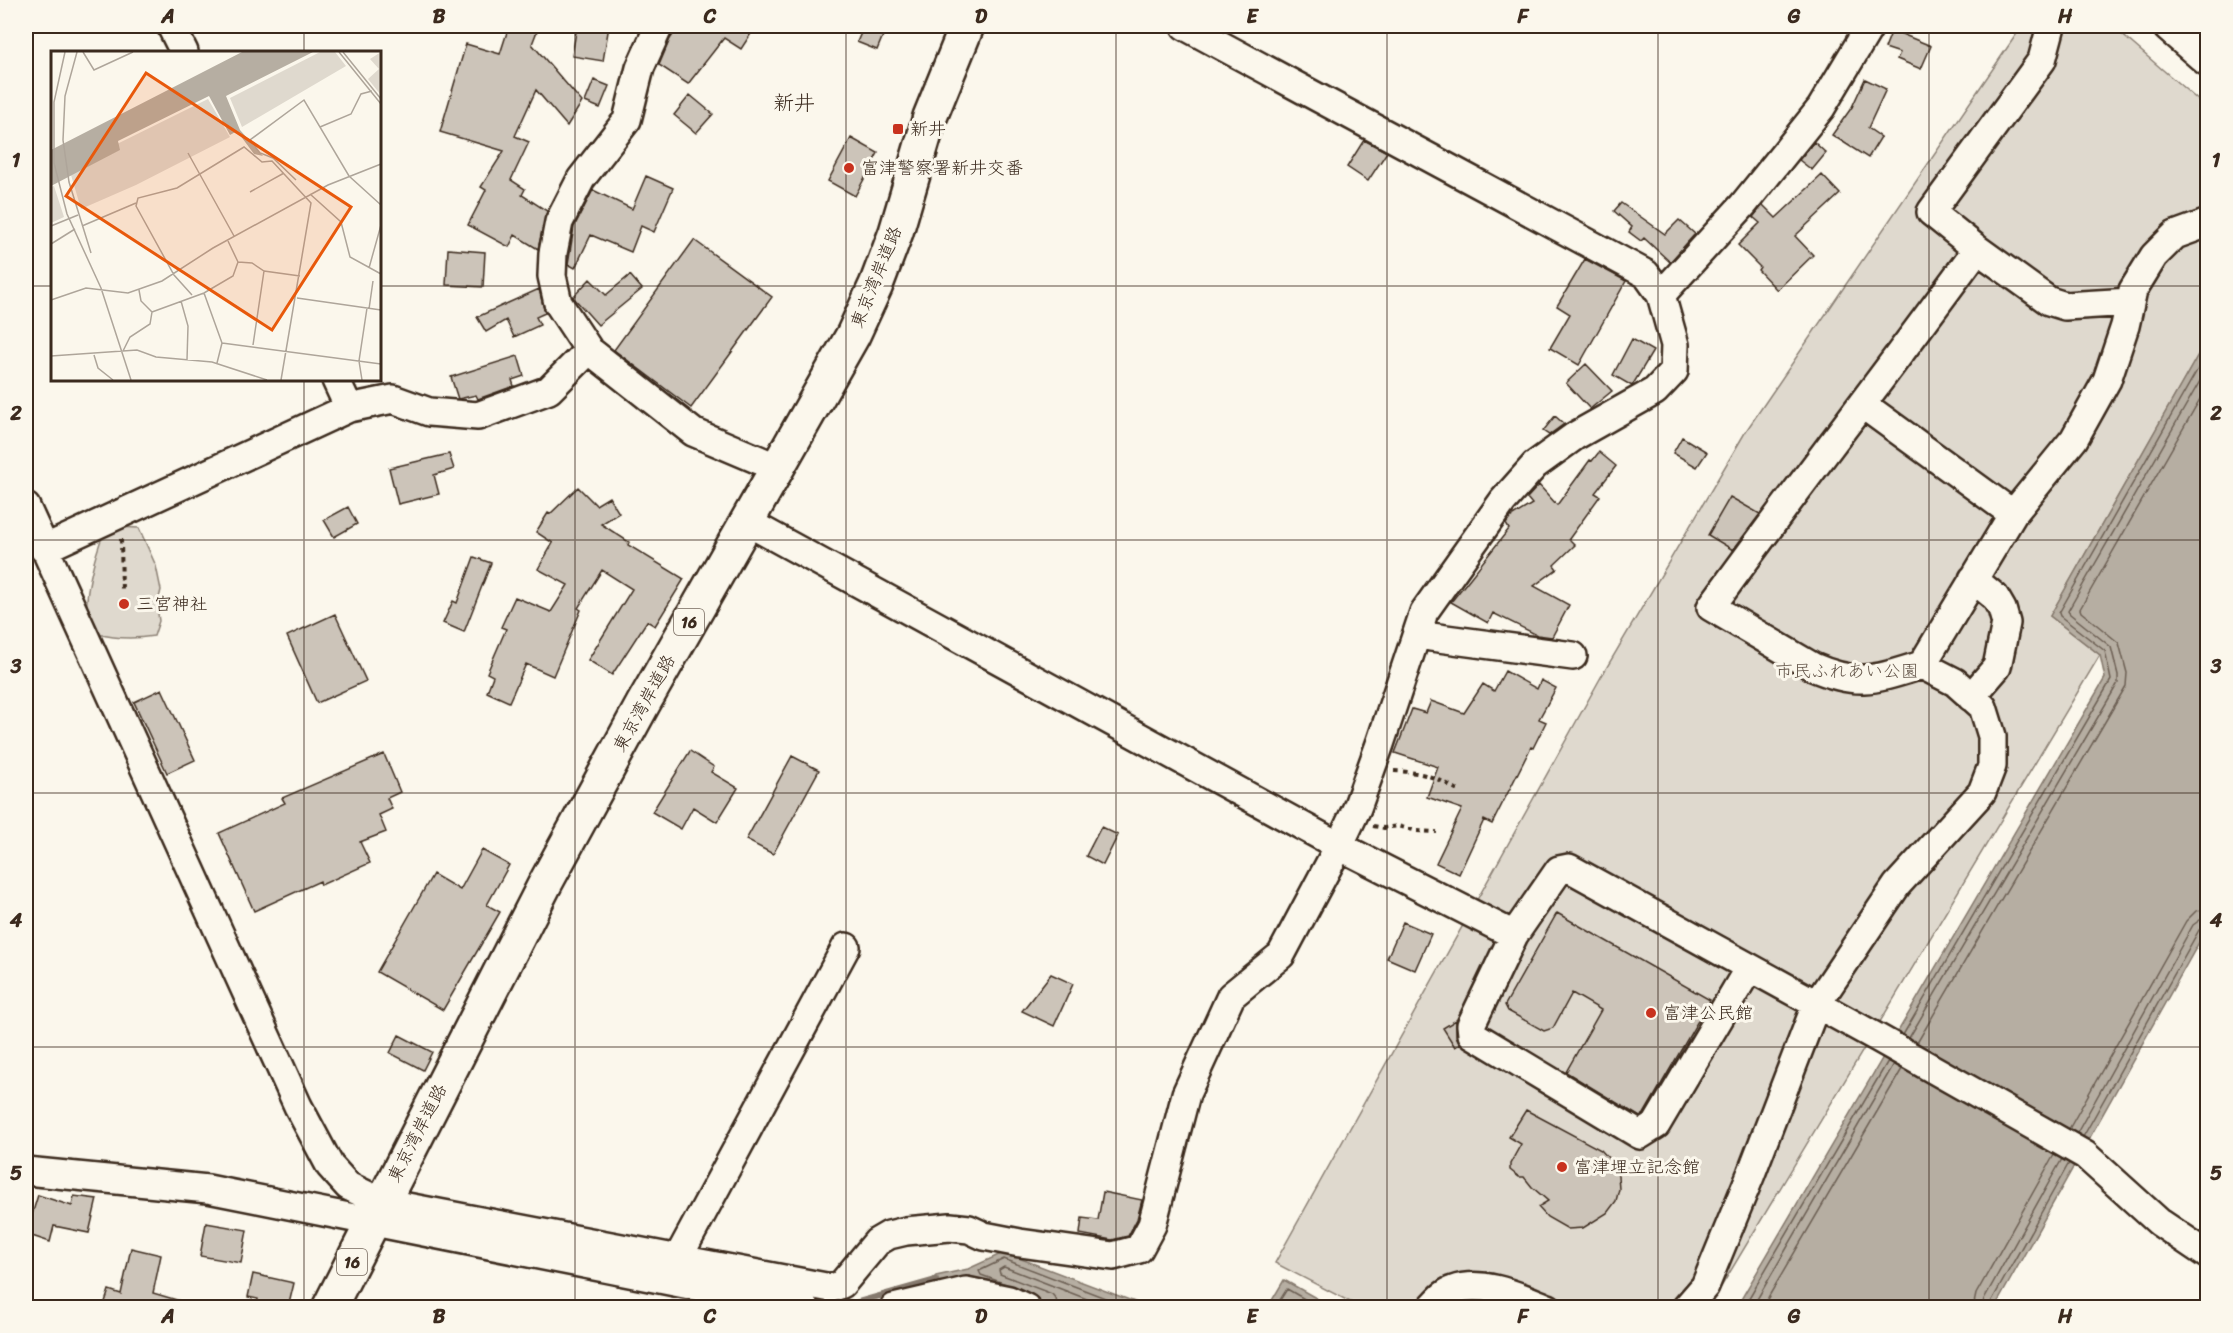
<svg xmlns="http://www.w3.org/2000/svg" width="2233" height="1333" font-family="Sriracha,'Klee One',sans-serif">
<rect width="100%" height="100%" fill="#fbf7ec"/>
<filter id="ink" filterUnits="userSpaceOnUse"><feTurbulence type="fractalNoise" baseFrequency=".0167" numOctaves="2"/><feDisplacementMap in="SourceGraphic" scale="12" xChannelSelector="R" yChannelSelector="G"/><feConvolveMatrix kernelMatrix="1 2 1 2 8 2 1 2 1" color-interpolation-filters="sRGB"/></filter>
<g filter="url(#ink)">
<path fill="#dfd9ce" stroke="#8d8276" stroke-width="1.5" d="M 2022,26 L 2112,26 L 2207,108 L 2207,339 L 2050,616 L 2100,655 L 1709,1307 L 1360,1307 L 1275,1263 L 1601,677 L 1746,431 Z
M 116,527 L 139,528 L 156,566 L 161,590 L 157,606 L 159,621 L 154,636 C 134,639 117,639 98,634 C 95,631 91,626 89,622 C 81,602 96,552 104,532 Z"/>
<path fill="#b6aea2" stroke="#85796d" stroke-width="1.5" d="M 2207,339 L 2207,928 L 1995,1307 L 1736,1308 L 2105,678 L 2100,655 L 2050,616 Z
M 1003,1253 L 1016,1257 L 1148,1307 L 1051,1307 L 986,1283 L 930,1281 L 936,1276 L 968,1269 Z
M 1284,1280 L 1332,1307 L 1268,1307 Z"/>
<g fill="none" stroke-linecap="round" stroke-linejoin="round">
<path stroke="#6c5f53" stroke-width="1.5" d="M 1903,1035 L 2111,680 L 2105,651 L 2060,616 L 2059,613 L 2208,351
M 1909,1038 L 2118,683 L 2118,675 L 2111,647 L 2070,614 L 2068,611 L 2208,367
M 1917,1043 L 2126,686 L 2127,673 L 2119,643 L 2081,612 L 2080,609 L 2208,385
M 2069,1129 L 2186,921 L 2196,911 L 2208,909
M 2077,1133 L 2193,925 L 2200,920 L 2208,918
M 2083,1137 L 2199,930 L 2208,926
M 1006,1284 L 981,1275 L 979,1271 L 1004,1259 L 1131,1308
M 1058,1308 L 1056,1299 L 1052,1294 L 1000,1274 L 999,1270 L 1004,1267 L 1012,1270 L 1110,1308
M 1275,1308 L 1287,1289 L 1320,1308
M 1743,1308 L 1888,1061
M 1752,1308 L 1894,1064
M 1762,1308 L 1902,1069
M 1973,1308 L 1976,1294 L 2054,1155
M 1982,1308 L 1984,1299 L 2062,1159
M 1990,1308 L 1991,1302 L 2069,1163"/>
<path stroke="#85796d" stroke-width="6" d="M 829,1299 L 855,1303 L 936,1280"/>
</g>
<path fill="#ccc4b9" stroke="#3b2a1e" stroke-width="1.5" d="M 509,26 L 539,26 L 532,44 L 582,102 L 567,126 L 536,90 L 515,136 L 529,142 L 511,180 L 525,189 L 522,195 L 547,211 L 538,249 L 515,235 L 509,247 L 468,225 L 486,190 L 481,187 L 504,151 L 440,132 L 466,44 L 500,54 Z
M 577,26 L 609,26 L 603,61 L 572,56 Z
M 679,26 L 756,26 L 741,49 L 724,38 L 688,84 L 659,65 L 670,39 Z
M 864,26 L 887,26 L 877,50 L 857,42 Z
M 1892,30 L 1931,46 L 1921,69 L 1897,59 L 1900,53 L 1885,48 Z
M 1865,79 L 1886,89 L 1868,128 L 1881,137 L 1868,158 L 1832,135 L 1852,107 Z
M 594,80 L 609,86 L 600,108 L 585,102 Z
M 690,95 L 713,114 L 696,133 L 674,115 Z
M 851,138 L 878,153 L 855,196 L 828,181 Z
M 1364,140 L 1387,152 L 1368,181 L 1347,167 Z
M 1814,142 L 1826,153 L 1812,170 L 1799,160 Z
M 1822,175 L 1840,194 L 1795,236 L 1813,255 L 1777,290 L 1758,270 L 1760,267 L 1738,245 L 1760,223 L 1753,217 L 1763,205 L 1776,218 Z
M 646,176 L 673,188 L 654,232 L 641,226 L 631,252 L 591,235 L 575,268 L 568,264 L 574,227 L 593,190 L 632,209 Z
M 1621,203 L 1665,234 L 1679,220 L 1695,234 L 1670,262 L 1644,238 L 1641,241 L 1629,232 L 1632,227 L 1614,211 Z
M 694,240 L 772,297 L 691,408 L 614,350 Z
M 448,249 L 485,252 L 483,287 L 446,285 Z
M 1585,259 L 1626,281 L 1579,365 L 1550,348 L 1570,314 L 1557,306 Z
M 630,275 L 642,289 L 598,325 L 573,297 L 590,279 L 606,295 Z
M 539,289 L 545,313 L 536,317 L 540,325 L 514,337 L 506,320 L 486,332 L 477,317 Z
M 1632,339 L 1653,351 L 1632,386 L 1613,375 Z
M 518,356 L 524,376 L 512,380 L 514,386 L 478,399 L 476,395 L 458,399 L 451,377 Z
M 1586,364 L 1612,391 L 1590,409 L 1566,383 Z
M 1555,416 L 1564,424 L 1549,435 L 1543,431 Z
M 1682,437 L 1707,452 L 1697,467 L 1673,453 Z
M 1599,452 L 1616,466 L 1595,493 L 1600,496 L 1569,539 L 1575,545 L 1554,565 L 1557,569 L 1534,586 L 1569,605 L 1552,637 L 1537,635 L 1493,613 L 1488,623 L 1451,602 L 1509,529 L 1506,524 L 1511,517 L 1532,504 L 1527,498 L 1539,485 L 1557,505 L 1590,460 L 1592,461 Z
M 449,454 L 454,469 L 434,475 L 439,494 L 398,504 L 389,468 Z
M 578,487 L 596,505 L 609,497 L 619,513 L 601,524 L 629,542 L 628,545 L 684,579 L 655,626 L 647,621 L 612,675 L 588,660 L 632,589 L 602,570 L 578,608 L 581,610 L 553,676 L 526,664 L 509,702 L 487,692 L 493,676 L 487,673 L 506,629 L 501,627 L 515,597 L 551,612 L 568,585 L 538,569 L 553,543 L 536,532 L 548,513 L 550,514 Z
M 1730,497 L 1760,514 L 1733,550 L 1708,535 Z
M 348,507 L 357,524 L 334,537 L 324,520 Z
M 474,557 L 491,563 L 464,632 L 443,623 L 453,601 L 457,603 Z
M 335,614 L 366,681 L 317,703 L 287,636 Z
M 1505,671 L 1537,689 L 1541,680 L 1556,688 L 1539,719 L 1546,722 L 1533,748 L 1531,747 L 1492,824 L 1484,820 L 1459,874 L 1436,863 L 1462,809 L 1427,797 L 1438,767 L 1395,753 L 1412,709 L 1426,713 L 1431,701 L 1464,713 L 1483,684 L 1494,691 Z
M 162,689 L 195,760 L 167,773 L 134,702 Z
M 690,751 L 714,767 L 711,772 L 738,788 L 717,822 L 693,807 L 681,829 L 652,812 Z
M 384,754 L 400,792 L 387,798 L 392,809 L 379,815 L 386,832 L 360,842 L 370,863 L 321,885 L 320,881 L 254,911 L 219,833 L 285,803 L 282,798 Z
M 792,756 L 819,770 L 773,854 L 746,840 Z
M 1101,827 L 1118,835 L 1103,865 L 1086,856 Z
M 482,850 L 509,865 L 487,905 L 500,912 L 443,1010 L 377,972 L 433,874 L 460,890 Z
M 1557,913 L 1710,1000 L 1644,1114 L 1640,1117 L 1566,1072 L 1601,1010 L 1572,993 L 1553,1028 L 1544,1031 L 1508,1011 L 1505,1005 Z
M 1403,922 L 1431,934 L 1415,970 L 1387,958 Z
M 1051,974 L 1073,984 L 1054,1026 L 1022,1011 Z
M 1456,1020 L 1456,1036 L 1460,1044 L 1455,1047 L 1443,1028 Z
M 399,1035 L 432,1052 L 423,1070 L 390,1053 Z
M 1526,1110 L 1601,1150 L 1611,1161 L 1618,1176 L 1619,1189 L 1616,1201 L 1607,1213 L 1583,1228 L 1568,1229 L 1547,1217 L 1538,1207 L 1548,1201 L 1532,1187 L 1524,1177 L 1519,1177 L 1510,1170 L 1510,1164 L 1521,1144 L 1509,1137 Z
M 1103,1192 L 1142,1200 L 1137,1219 L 1128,1236 L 1112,1240 L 1080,1234 L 1082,1218 L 1098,1220 Z
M 38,1195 L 72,1206 L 74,1196 L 97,1199 L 89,1233 L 54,1226 L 50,1242 L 26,1234 Z
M 206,1223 L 247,1230 L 241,1263 L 200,1256 Z
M 131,1248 L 161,1255 L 153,1293 L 187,1303 L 186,1308 L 103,1308 L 109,1290 L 121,1294 Z
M 253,1274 L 294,1283 L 288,1308 L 257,1308 L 258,1299 L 248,1297 Z"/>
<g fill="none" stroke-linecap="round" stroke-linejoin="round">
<g stroke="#3b2a1e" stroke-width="32">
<path id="minor" d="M 171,26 L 184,52
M 659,26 L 640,68 L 627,120 L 581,179 L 559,222 L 553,253 L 552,276 L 558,303 L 589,350 L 693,432 L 778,468
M 2051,26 L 2042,60 L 1931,212 L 1977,249 L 2049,301 L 2065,306 L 2130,302
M 1661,295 L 1743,205 L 1821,108 L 1870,26
M 336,380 L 349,408
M 1862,404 L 2013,514
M 26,507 L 298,1106 L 330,1166 L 348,1186 L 381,1202 L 831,1288 L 842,1284 L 877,1242 L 889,1235 L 906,1231 L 950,1227 L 969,1229 L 984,1236 L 1020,1243 L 1113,1256 L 1139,1249 L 1152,1225 L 1186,1094 L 1231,996 L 1281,955 L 1339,846 L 1357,808 L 1380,744 L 1424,612 L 1503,501 L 1535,465 L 1575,436 L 1655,391 L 1674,371 L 1675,345 L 1661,295 L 1646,274 L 1185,26
M 747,522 L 1339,846 L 1514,935
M 44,549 L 349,408 L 393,399 L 429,412 L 478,416 L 549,390 L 589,350
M 1418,630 L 1431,637 L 1573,656
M 1922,665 L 2013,514 L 2074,439 L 2107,380 L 2125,326 L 2133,290 L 2154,256 L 2175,235 L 2208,223
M 1971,697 L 1997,667 L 2006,623 L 2002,609 L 1995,597 L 1973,579
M 1749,968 L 1656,1125 L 1640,1135 L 1472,1034 L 1471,1025 L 1514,935 L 1559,870 L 1569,868 L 1878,1038 L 2085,1155 L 2159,1222 L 2208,1255
M 26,1171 L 208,1189 L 805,1308
M 678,1258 L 846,947
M 894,1308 L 966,1291 L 1009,1300 L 1026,1308
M 1431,1308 C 1437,1302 1445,1292 1453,1290 C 1484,1279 1520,1297 1548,1308
M 1686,1308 L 1705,1286 L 1751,1174 L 1816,1005 L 1897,885 L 1982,792 L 1992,766 L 1992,736 L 1983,707 L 1955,682 L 1922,665 C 1876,679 1859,687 1813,667 L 1711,607 C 1798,486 1890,369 1977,249"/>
</g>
<g stroke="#3b2a1e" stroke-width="38">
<path id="major" d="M 2170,26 L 2208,59"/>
</g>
<g stroke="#3b2a1e" stroke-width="38">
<path id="highway" d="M 329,1308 L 546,882 L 643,704 L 853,335 L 876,285 L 896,232 L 930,117 L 967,26"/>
</g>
<path stroke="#3b2a1e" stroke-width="4" stroke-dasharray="4.5 4.5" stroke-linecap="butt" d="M 121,539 L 122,592
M 1394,771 C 1423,772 1437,777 1461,792
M 1373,826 L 1384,828 L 1398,826 L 1417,831 L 1437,832"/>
<use href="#minor" stroke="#fbf7ec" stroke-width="27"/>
<use href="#major" stroke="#fbf7ec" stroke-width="33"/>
<use href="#highway" stroke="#fbf7ec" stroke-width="33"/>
</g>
</g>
<path fill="none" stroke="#3b2a1e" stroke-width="1.5" stroke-opacity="0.55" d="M 304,26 L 304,52M 575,26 L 575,1308M 846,26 L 846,1308M 1116,26 L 1116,1308M 1387,26 L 1387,1308M 1658,26 L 1658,1308M 1929,26 L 1929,1308M 26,286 L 52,286M 380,286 L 2208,286M 304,380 L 304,1308M 26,540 L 2208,540M 26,793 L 2208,793M 26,1047 L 2208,1047"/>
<g fill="#c8321e" stroke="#fbf7ec" stroke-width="2">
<rect x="892" y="123" width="12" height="12" rx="3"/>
<circle cx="849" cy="168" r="6"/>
<circle cx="124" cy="604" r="6"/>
<circle cx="1651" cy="1013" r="6"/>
<circle cx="1562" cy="1167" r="6"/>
</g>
<g text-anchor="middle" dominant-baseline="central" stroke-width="6" stroke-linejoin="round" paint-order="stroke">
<g fill="#fbf7ec" stroke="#75685c" stroke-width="1.5">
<rect x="674" y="609" width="30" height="26" rx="4.5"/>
<rect x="337" y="1249" width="30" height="26" rx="4.5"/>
</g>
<g font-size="16" font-weight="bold" fill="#3b2a1e">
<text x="689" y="622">16</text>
<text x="352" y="1262">16</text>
</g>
<g font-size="18" fill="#3b2a1e" stroke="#fbf7ec" text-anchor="start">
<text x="910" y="129">新井</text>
<text x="861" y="168">富津警察署新井交番</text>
<text x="136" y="604">三宮神社</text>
<text x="1663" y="1013">富津公民館</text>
<text x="1574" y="1167">富津埋立記念館</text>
</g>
<g font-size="18" fill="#3b2a1e" stroke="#fbf7ec">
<text transform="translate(876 277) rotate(-68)">東京湾岸道路</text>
<text transform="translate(644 703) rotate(-61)">東京湾岸道路</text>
<text transform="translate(417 1133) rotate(-63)">東京湾岸道路</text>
</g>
<g font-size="18" fill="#64564a" stroke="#fbf7ec">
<text x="1847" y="671">市民ふれあい公園</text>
</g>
<g font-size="21" fill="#3b2a1e" stroke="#fbf7ec">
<text x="794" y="103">新井</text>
</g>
</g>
<g transform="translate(51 51)">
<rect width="330" height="330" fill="#fbf7ec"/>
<path d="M 269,1 L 284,1 L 295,15 L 191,76 L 179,47 ZM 330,1 L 330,44 L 317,28 L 328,18 L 319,8 ZM 157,48 L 179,86 L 85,134 L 30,158 L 20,124 L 68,99 L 66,93 ZM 3,135 L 13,166 L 0,172 L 0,136 Z" fill="#dfd9ce"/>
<path d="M 191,1 L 262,1 L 175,45 L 189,79 L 212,105 L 203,103 L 186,80 L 179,84 L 158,45 L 67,90 L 69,99 L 0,135 L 0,99 Z" fill="#b6aea2"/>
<path fill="none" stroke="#aea59a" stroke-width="1.5" d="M 14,1 L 3,51 L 3,112 L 16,163 L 50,237M 26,1 L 14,45 L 12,89 L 18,131 L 40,202M 32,1 L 43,19 L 82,1M 288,1 L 330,53M 292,1 L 330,48M 269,76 L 300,63 L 310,43 L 321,40M 137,102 L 183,185M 245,129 L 222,107 L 209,102 L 199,89 L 253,49 L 298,125 L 330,154M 199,141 L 233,122M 259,143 L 290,171 L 299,206 L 330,223M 0,175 L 27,164M 31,175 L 85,152M 0,193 L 24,178M 187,211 L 201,212 L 213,220 L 249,225M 318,217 L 330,174M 50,237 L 80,329M 88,239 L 90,250 L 101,261M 153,242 L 171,292 L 166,312M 141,244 L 123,224 L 85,155 L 87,147 L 126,137 L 193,96 L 211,111 L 221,110 L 260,152 L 230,329M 246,247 L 330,259M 0,249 L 35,237 L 77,242 L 111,230 L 162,197 L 277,134 L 330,113M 130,250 L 137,275 L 136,309M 318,258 L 322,230M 101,261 L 153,242 L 182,225 L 187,211 L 177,190M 171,292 L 330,313M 202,294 L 213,220M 72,300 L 79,286 L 99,273 L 101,261M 43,304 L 47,317 L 62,329M 0,305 L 86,299 L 105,306 L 161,311 L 216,329M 311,329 L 308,310 L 316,257"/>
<path fill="#e8590c" fill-opacity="0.15" stroke="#e8590c" stroke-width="3" d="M 95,22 L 300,156 L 221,279 L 15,145 Z"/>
<rect width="330" height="330" fill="none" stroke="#3b2a1e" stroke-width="3"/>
</g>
<rect width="2233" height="1333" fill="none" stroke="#fbf7ec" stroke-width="66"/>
<rect x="33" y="33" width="2167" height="1267" fill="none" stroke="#3b2a1e" stroke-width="2"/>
<g font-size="20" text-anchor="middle" font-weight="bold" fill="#3b2a1e">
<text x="168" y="23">A</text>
<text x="439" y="23">B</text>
<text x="710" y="23">C</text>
<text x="981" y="23">D</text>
<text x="1252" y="23">E</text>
<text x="1523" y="23">F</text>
<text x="1794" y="23">G</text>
<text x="2065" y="23">H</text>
<text x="16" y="167">1</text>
<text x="2216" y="167">1</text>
<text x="16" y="420">2</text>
<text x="2216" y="420">2</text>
<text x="16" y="673">3</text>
<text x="2216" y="673">3</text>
<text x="16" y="927">4</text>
<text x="2216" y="927">4</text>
<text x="16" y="1180">5</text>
<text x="2216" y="1180">5</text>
<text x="168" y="1323">A</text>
<text x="439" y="1323">B</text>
<text x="710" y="1323">C</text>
<text x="981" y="1323">D</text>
<text x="1252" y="1323">E</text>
<text x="1523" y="1323">F</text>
<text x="1794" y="1323">G</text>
<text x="2065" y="1323">H</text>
</g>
</svg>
